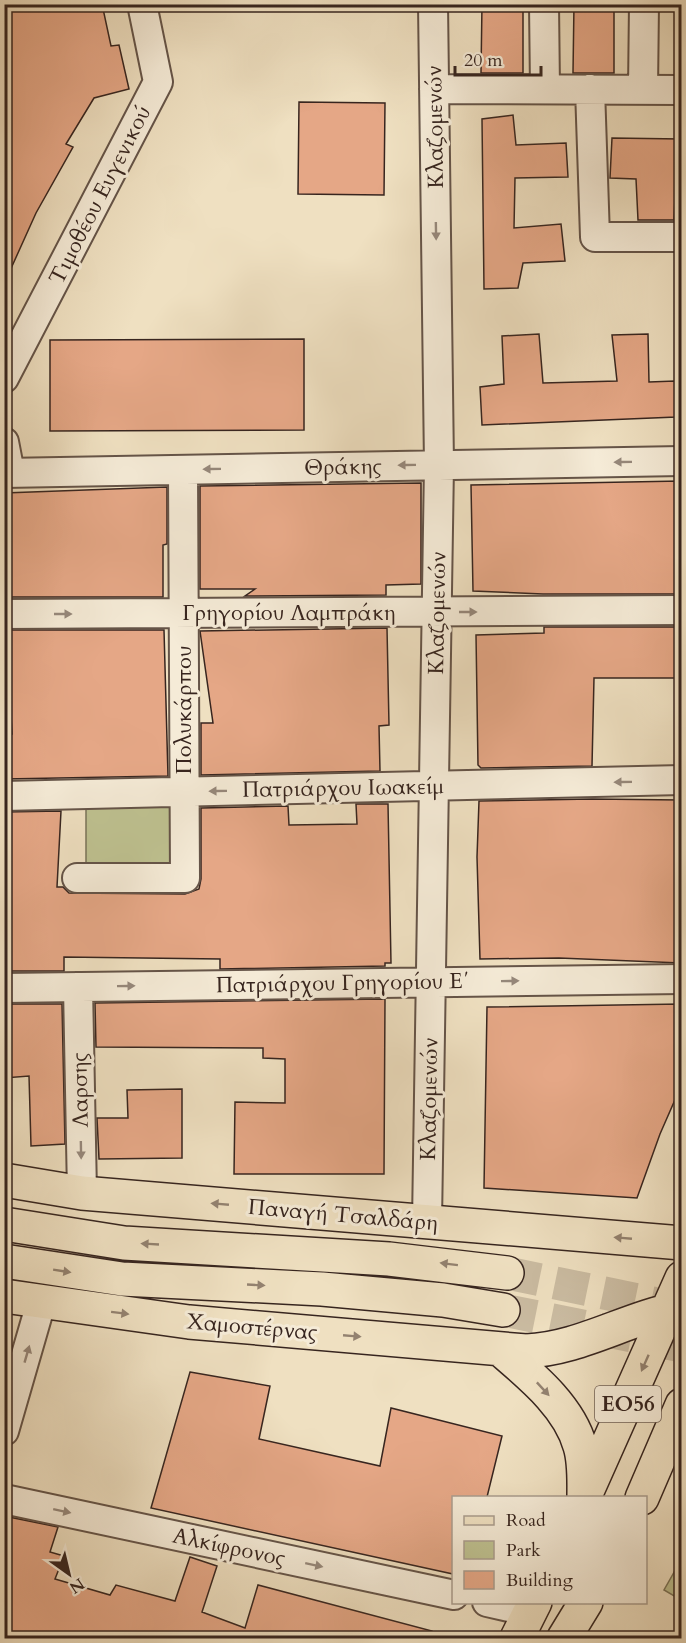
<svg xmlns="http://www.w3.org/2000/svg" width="686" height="1643" font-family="Cardo,serif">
<rect width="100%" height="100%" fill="#efe0c1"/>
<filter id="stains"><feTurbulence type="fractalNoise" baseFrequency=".00333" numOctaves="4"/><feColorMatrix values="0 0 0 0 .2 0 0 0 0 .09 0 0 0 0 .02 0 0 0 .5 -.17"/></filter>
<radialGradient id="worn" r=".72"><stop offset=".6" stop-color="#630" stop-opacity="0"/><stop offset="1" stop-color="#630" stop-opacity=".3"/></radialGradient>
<path fill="#bec190" stroke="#7a7358" stroke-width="1.5" d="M 86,805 L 175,805 L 175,872 L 86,872 Z
M 681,1560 L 682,1600 L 681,1600 L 664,1590 Z"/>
<path fill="#e5a786" stroke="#37251f" stroke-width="1.5" d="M 4,4 L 102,4 L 111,46 L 119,45 L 129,89 L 94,98 L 66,144 L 73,147 L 36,213 L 4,284 Z
M 482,4 L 523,4 L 523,73 L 481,73 Z
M 574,4 L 614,4 L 614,73 L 573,73 Z
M 299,102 L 385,103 L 384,195 L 298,194 Z
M 513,115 L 516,145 L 566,143 L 568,177 L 515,178 L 514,228 L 561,224 L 565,261 L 523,263 L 518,288 L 484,289 L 482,119 Z
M 612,138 L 681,139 L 681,176 L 676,176 L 674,220 L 638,220 L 636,179 L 610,178 Z
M 539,334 L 543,383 L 617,381 L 612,335 L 648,334 L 649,382 L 675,381 L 676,417 L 482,425 L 480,387 L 504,384 L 502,336 Z
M 304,339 L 304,430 L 50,431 L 50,340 Z
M 681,481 L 681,594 L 543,594 L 473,591 L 471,485 Z
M 421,483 L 421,584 L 386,585 L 386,595 L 245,596 L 255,589 L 200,589 L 200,486 Z
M 167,487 L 167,544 L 163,545 L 163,597 L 4,597 L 4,493 Z
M 544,627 L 681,627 L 681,678 L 594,678 L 592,766 L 481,768 L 478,765 L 476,635 L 544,633 Z
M 387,628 L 389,725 L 379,726 L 380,771 L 201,775 L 201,723 L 213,723 L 200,631 Z
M 4,630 L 164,630 L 168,776 L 4,779 L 4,734 L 12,734 L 9,681 L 4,682 Z
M 592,799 L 681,800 L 681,963 L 559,958 L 480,959 L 477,857 L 479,801 Z
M 356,804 L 388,804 L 391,963 L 385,963 L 385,966 L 220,969 L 220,959 L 64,957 L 64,971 L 4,971 L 4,812 L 61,811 L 57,887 L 63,887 L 69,893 L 185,894 L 199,889 L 201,879 L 201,808 L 288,806 L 289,825 L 357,824 Z
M 385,999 L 384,1174 L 234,1174 L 235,1102 L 285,1103 L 285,1059 L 263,1058 L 263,1048 L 96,1047 L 95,1003 Z
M 4,1004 L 62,1004 L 65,1144 L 31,1146 L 29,1076 L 4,1078 Z
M 681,1004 L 681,1086 L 660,1134 L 637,1198 L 484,1188 L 487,1007 Z
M 182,1089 L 182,1158 L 99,1159 L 97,1118 L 128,1118 L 127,1090 Z
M 190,1372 L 270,1386 L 259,1439 L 380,1466 L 391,1408 L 502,1436 L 487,1497 L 453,1497 L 453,1574 L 151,1508 Z
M 4,1516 L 58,1527 L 50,1552 L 64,1556 L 55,1579 L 110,1595 L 116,1585 L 175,1601 L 190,1557 L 217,1566 L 202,1612 L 245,1628 L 258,1585 L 432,1631 L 431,1638 L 4,1638 Z"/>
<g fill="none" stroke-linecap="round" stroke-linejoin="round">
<path stroke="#cabba1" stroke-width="33" stroke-dasharray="33 16" stroke-linecap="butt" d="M 507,1273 L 682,1309
M 503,1310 L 682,1346"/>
<g stroke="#655448" stroke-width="32">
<path id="minor" d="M 544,4 L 545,89
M 434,89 L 682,90
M 590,89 L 595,237 L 682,237
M 643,90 L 644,4
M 4,378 L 158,82 L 142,4
M 4,442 L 10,473
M 4,473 L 682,461
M 4,614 L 682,610
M 4,796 L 682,780
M 77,878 L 185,878 L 183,470
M 78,987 L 82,1193
M 4,988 L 682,979
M 427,1222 L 439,465 L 433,4
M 4,1431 L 41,1303
M 4,1499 L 454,1595
M 487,1602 L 531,1612"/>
</g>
<g stroke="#37251f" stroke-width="36">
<path id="major" d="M 4,1180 L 82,1193 L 682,1243
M 4,1224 L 124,1243 L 389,1259 L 507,1273
M 4,1261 L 122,1279 L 322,1289 L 443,1300 L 503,1310
M 4,1296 L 189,1322 L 526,1351 C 581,1349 628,1317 682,1308
M 500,1349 C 530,1375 569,1406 580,1446 C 585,1462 584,1480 584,1497
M 584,1498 L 682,1278
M 642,1498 L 682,1405
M 517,1638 L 535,1602
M 564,1638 L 586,1602"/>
</g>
<use href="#minor" stroke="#f5ebd7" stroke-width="28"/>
<use href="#major" stroke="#efe0c1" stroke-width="33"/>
</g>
<defs><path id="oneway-solid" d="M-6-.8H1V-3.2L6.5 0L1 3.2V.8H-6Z" transform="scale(1.5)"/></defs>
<g fill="#96887b">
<use href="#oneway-solid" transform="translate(436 231) rotate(89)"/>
<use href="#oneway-solid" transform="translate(623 462) rotate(179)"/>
<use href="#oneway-solid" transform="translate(407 465) rotate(179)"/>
<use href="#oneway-solid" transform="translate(212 469) rotate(179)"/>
<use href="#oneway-solid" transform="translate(468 612)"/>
<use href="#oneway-solid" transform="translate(63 614)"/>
<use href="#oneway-solid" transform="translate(623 782) rotate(179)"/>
<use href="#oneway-solid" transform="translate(218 791) rotate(179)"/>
<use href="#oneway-solid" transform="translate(510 981) rotate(-1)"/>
<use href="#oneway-solid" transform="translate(126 986) rotate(-1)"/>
<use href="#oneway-solid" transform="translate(81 1150) rotate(89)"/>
<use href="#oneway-solid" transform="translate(27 1354) rotate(-74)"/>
<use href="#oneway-solid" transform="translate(62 1511) rotate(12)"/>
<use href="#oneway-solid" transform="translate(314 1565) rotate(12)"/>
</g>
<g fill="#938270">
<use href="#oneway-solid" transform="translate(220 1204) rotate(-175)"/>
<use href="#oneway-solid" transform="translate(623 1238) rotate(-175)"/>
<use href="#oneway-solid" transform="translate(150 1244) rotate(-177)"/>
<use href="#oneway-solid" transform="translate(449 1264) rotate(-173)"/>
<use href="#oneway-solid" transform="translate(62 1271) rotate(9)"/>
<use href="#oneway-solid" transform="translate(256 1285) rotate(3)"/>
<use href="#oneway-solid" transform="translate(120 1313) rotate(7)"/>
<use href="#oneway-solid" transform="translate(352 1336) rotate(5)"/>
<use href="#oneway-solid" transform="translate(645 1363) rotate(114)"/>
<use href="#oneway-solid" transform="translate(543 1389) rotate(47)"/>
</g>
<g text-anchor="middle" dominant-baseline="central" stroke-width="6" stroke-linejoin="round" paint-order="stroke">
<rect fill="#f5ebd7" stroke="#706056" stroke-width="1.5" x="595" y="1386" width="66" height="36" rx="4.5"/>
<g font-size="21" font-weight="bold" fill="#37251f">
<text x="628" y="1404">ΕΟ56</text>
</g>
<g font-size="22" fill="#37251f" stroke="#f5ebd7">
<text transform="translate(435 127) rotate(-91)">Κλαζομενών</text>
<text transform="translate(100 195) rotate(-63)">Τιμοθέου Ευγενικού</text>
<text transform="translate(343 467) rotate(-1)">Θράκης</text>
<text x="289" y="613">Γρηγορίου Λαμπράκη</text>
<text transform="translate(437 613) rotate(-89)">Κλαζομενών</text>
<text transform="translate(184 710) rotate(-90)">Πολυκάρπου</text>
<text transform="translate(343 788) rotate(-1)">Πατριάρχου Ιωακείμ</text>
<text transform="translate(343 983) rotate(-1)">Πατριάρχου Γρηγορίου Ε΄</text>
<text transform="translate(80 1090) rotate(-91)">Λαρσης</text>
<text transform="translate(429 1099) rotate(-89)">Κλαζομενών</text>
<text transform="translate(343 1215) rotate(5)">Παναγή Τσαλδάρη</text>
<text transform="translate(252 1327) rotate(5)">Χαμοστέρνας</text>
<text transform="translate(229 1547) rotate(12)">Αλκίφρονος</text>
</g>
</g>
<rect width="686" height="1643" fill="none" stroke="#efe0c1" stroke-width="24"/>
<rect x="6" y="6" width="674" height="1631" fill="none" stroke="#37251f" stroke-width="3"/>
<rect x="12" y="12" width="662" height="1619" fill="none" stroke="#37251f" stroke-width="1.5"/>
<rect x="452" y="1496" width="195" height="108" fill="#f5ebd7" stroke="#a99c8d" stroke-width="1.5"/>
<rect x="464" y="1516" width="30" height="9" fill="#efe0c1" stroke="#a99c8d" stroke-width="1.5"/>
<text x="506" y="1526" font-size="18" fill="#37251f">Road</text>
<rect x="464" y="1541" width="30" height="18" fill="#bec190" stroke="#a99c8d" stroke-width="1.5"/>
<text x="506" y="1556" font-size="18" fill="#37251f">Park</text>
<rect x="464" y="1571" width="30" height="18" fill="#e5a786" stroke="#a99c8d" stroke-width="1.5"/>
<text x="506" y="1586" font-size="18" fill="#37251f">Building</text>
<g transform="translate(69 1574) rotate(146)" stroke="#f5ebd7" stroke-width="4.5" paint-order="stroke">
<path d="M0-4.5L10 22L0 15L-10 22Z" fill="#37251f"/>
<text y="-9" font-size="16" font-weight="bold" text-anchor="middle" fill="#37251f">N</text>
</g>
<path d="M455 66v9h86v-9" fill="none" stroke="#37251f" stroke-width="3"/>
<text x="464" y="66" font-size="18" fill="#37251f" stroke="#f5ebd7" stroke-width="4.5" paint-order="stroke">20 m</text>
<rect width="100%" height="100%" filter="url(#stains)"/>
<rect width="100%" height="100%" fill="url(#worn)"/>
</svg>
